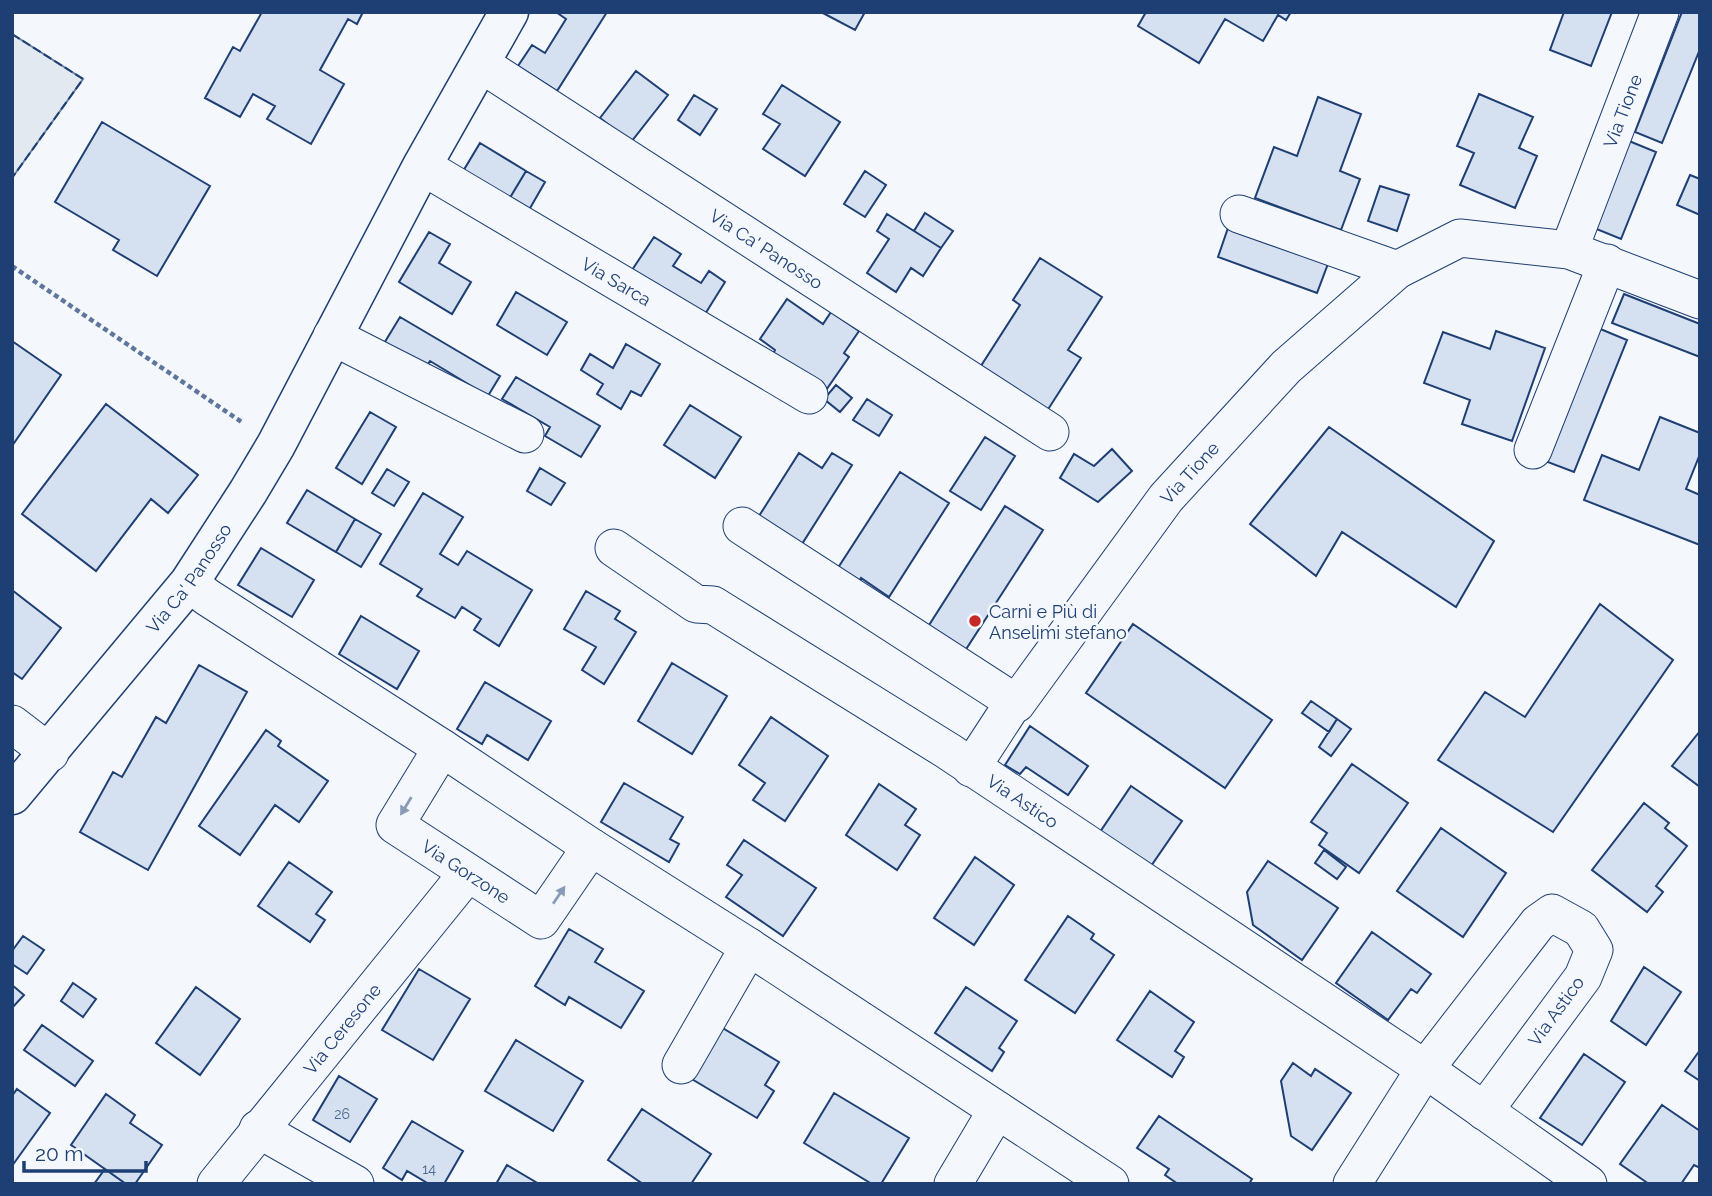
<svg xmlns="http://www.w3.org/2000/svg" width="1712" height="1196" font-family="Raleway,sans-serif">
<rect width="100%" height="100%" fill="#f4f7fb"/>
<path fill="#e3e9f0" stroke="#687fa3" stroke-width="2" d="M 12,34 L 83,79 L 12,178 Z"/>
<path fill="#d5e0f0" stroke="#1d3f73" stroke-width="2" d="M 262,12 L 363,12 L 357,24 L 348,19 L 320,70 L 344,84 L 311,144 L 267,119 L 275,106 L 253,94 L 240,117 L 205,98 L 233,47 L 240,51 Z
M 556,12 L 607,12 L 557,91 L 518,66 L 532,45 L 545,53 L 566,19 Z
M 821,12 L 865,12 L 855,30 Z
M 1146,12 L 1291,12 L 1286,20 L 1278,15 L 1263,41 L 1225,19 L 1199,63 L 1138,26 Z
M 1564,12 L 1612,12 L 1591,66 L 1550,50 Z
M 1682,12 L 1700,12 L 1700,49 L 1662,143 L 1635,132 Z
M 636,71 L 668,95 L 631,142 L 600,118 Z
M 782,85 L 840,122 L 805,176 L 763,149 L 780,124 L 763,114 Z
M 1479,94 L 1533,117 L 1519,148 L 1537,156 L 1515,208 L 1460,185 L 1474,153 L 1457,146 Z
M 694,95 L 717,109 L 700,135 L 678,120 Z
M 1318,97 L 1361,114 L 1340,171 L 1360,179 L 1341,230 L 1255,198 L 1274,147 L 1297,156 Z
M 102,122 L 210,186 L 157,276 L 113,250 L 119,240 L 55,202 Z
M 1629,141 L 1656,152 L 1621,239 L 1594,228 Z
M 480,143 L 526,171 L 505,206 L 459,178 Z
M 526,171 L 545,182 L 525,217 L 505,206 Z
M 865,171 L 886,185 L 865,217 L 844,204 Z
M 1690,175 L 1700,179 L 1700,215 L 1677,205 Z
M 1380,186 L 1409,195 L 1397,231 L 1368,221 Z
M 925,213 L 953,231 L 941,248 L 914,231 Z
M 887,214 L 941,248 L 923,276 L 911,268 L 896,292 L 867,273 L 889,239 L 877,231 Z
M 1229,225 L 1329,261 L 1317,293 L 1218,257 Z
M 429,232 L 450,244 L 439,263 L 471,282 L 452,314 L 399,282 Z
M 654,237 L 681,254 L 673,266 L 701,283 L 709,271 L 725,282 L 697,327 L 632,270 Z
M 1040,258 L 1102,297 L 1068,350 L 1081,358 L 1047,411 L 979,369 L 1020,305 L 1013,300 Z
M 516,292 L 567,322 L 547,355 L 497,325 Z
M 1624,294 L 1700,324 L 1700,357 L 1612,323 Z
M 787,299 L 823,324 L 831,312 L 859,331 L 844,353 L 849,357 L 824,393 L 772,356 L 775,350 L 760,339 Z
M 400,317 L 500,376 L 488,396 L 430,361 L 418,380 L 377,355 Z
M 1598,328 L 1627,340 L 1574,472 L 1545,461 Z
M 1496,331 L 1545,348 L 1512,441 L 1462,424 L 1470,400 L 1424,383 L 1443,332 L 1490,349 Z
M 12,341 L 61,375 L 12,446 Z
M 626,344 L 660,364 L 641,396 L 631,391 L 621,409 L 597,394 L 603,384 L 581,370 L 590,354 L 613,368 Z
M 516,377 L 600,426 L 581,457 L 545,436 L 550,427 L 502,399 Z
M 836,385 L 852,398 L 840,412 L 824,399 Z
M 867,399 L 892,415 L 879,436 L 853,420 Z
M 106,404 L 198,475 L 168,513 L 151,499 L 96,571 L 22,514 Z
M 690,405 L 741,437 L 715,478 L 664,445 Z
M 370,412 L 396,427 L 362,484 L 336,468 Z
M 1660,417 L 1700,433 L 1700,454 L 1686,489 L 1700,495 L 1700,545 L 1584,500 L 1602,455 L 1639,470 Z
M 1329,427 L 1494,541 L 1456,607 L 1342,532 L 1316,576 L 1250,524 Z
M 985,437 L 1015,456 L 981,510 L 950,491 Z
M 1112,449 L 1132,471 L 1098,502 L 1060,478 L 1074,454 L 1094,466 Z
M 799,453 L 822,468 L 832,453 L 852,465 L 802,544 L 759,516 Z
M 540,468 L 565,483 L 551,505 L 527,491 Z
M 387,469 L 409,482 L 394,506 L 372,493 Z
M 900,472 L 949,503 L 889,597 L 861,578 L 855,588 L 834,574 Z
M 307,490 L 355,519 L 336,552 L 287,523 Z
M 423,493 L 463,517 L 440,554 L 458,565 L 467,551 L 532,590 L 499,646 L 474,630 L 481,619 L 462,607 L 455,618 L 417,596 L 422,589 L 380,564 Z
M 1005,506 L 1043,530 L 961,657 L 924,633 Z
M 355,519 L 381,534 L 361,567 L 336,552 Z
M 261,548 L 314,580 L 292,617 L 238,585 Z
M 12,590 L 61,628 L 22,679 L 12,672 Z
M 586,591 L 620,611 L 615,619 L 636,632 L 604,684 L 582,670 L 596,647 L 564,629 Z
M 1600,604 L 1673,660 L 1553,832 L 1438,760 L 1485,692 L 1525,717 Z
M 361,616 L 419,651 L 397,689 L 339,654 Z
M 1133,624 L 1272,720 L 1225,788 L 1086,693 Z
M 672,663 L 727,696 L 692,754 L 638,721 Z
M 199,665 L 247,692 L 148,870 L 80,832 L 113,772 L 122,777 L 156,717 L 166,723 Z
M 485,682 L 551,721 L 528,760 L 487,735 L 482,744 L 457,729 Z
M 1311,701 L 1337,719 L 1329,732 L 1302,713 Z
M 771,717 L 828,756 L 785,821 L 753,800 L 765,783 L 739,765 Z
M 1337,719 L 1351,729 L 1331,756 L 1319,747 Z
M 1030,726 L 1088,766 L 1068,795 L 1026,767 L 1020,774 L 1005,765 Z
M 266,730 L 281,741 L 278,746 L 328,781 L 299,822 L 275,805 L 240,855 L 199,826 Z
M 1700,731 L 1700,787 L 1672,766 Z
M 1352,764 L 1408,803 L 1359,873 L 1319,845 L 1327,833 L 1311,822 Z
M 624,783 L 683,817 L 670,839 L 679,844 L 669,862 L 601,822 Z
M 879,784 L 916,809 L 905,825 L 920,835 L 897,870 L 846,835 Z
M 1131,786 L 1182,821 L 1151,866 L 1100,832 Z
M 1644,803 L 1669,823 L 1665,828 L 1687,846 L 1656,886 L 1663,892 L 1647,912 L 1592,870 Z
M 1441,828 L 1506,873 L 1463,937 L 1397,891 Z
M 744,840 L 816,888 L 783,936 L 726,897 L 742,875 L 727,865 Z
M 1324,850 L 1346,867 L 1337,879 L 1315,863 Z
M 975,857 L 1014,885 L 974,945 L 934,918 Z
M 1268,861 L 1338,908 L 1302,960 L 1253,925 L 1247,892 Z
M 289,862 L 332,892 L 316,914 L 325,920 L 310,942 L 258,906 Z
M 1068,916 L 1094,934 L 1091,939 L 1114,955 L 1075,1013 L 1025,980 Z
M 569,929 L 603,949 L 595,962 L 644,991 L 621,1028 L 569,997 L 565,1005 L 535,986 Z
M 1372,932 L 1431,974 L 1417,993 L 1411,989 L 1388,1020 L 1336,983 Z
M 23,936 L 44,950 L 27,974 L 12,964 L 12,951 Z
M 1644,967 L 1681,992 L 1646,1045 L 1611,1021 Z
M 419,969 L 470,999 L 433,1060 L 382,1030 Z
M 73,983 L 96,999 L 83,1017 L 61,1001 Z
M 12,985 L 24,995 L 12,1008 Z
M 196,987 L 240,1019 L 200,1075 L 156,1043 Z
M 966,987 L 1017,1021 L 999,1048 L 1004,1052 L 992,1071 L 935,1033 Z
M 1150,991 L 1194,1022 L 1175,1051 L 1184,1057 L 1172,1077 L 1117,1040 Z
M 711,1021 L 779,1062 L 765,1085 L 774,1091 L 757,1118 L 680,1072 Z
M 42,1025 L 93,1061 L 75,1086 L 24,1050 Z
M 516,1040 L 583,1081 L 553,1131 L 485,1091 Z
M 1700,1050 L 1700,1081 L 1685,1071 Z
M 1584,1054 L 1625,1082 L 1582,1145 L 1540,1118 Z
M 1293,1063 L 1311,1076 L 1315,1069 L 1351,1093 L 1312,1150 L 1291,1136 L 1281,1081 Z
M 339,1076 L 377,1099 L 350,1142 L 313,1120 Z
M 17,1089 L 50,1113 L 12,1166 L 12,1096 Z
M 834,1093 L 909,1138 L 881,1184 L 872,1184 L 804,1143 Z
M 106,1094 L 135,1115 L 130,1123 L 162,1145 L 135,1184 L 126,1184 L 71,1145 Z
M 1662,1105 L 1700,1131 L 1700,1168 L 1694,1165 L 1681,1184 L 1649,1184 L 1620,1164 Z
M 642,1109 L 711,1154 L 691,1184 L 643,1184 L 608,1160 Z
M 1159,1116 L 1252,1179 L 1249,1184 L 1178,1184 L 1165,1175 L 1169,1169 L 1137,1148 Z
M 412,1121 L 463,1151 L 444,1184 L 429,1184 L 407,1171 L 402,1180 L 383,1168 Z
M 507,1165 L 539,1184 L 496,1184 Z
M 105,1169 L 126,1184 L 94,1184 Z"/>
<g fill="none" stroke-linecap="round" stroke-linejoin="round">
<g stroke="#1d3f73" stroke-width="39">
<g id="street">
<path id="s1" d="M 481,64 L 1050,432"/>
<path id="s2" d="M 422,166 L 809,395"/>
<path d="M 1239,214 L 1397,270"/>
<path id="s3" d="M 1569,250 L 1660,12"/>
<path d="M 332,336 L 525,434"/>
<path d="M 1533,450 L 1607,263"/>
<path d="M 742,526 L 1014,702"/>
<path id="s4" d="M 614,548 L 696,604 L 713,605 L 948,751 L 1425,1069 L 1588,1184"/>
<path d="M 189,583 L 207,597 L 442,748 L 591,847 L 749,947 L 1110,1184"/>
<path d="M 12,724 L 50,753"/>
<path id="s5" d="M 442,748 L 395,825 L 541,920 L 591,847"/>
<path id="s6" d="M 971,768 L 1014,702 L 1016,704 L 1166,498 L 1286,367 L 1397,270 L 1460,238 L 1569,250 L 1700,300"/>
<path d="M 681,1065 L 749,947"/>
<path d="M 258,1129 L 355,1184"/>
<path id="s7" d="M 216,1184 L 467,874"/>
<path d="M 953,1184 L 997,1110"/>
<path d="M 1352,1184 L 1425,1069 L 1538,923 L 1552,913 L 1581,929 L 1594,950 L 1583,977 L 1484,1111"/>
</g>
</g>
<g stroke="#1d3f73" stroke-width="41">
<g id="secondary">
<path id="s8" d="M 12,795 L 189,583 L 248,492 L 276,445 L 422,166 L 509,12"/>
</g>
</g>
<path stroke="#5e769c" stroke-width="4.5" stroke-dasharray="5 3.5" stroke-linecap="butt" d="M 12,266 L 243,423"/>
<use href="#street" stroke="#f4f7fb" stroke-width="37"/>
<use href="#secondary" stroke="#f4f7fb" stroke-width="38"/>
<path stroke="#1d3f73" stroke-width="2" stroke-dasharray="9 3.5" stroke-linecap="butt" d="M 12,34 L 83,79 L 12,178"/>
</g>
<defs><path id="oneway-solid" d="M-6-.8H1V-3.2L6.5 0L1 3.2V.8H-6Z" transform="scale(1.75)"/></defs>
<g fill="#889bb7">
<use href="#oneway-solid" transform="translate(406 806) rotate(121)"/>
<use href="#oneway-solid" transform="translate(559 895) rotate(-56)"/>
</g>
<circle fill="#c62828" stroke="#f4f7fb" stroke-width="2.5" cx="975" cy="621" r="7"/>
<g text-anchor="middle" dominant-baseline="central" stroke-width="5" stroke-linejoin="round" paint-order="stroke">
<g font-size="14" fill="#4b6792">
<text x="342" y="1114">26</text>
<text x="429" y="1169">14</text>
</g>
<g font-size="18" fill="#1d3f73" stroke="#f4f7fb">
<text stroke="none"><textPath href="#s3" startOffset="149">Via Tione</textPath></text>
<text stroke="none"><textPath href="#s1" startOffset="340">Via Ca' Panosso</textPath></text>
<text stroke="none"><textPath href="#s2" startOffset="226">Via Sarca</textPath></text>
<text stroke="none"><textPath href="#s6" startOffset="371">Via Tione</textPath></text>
<text stroke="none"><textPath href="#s8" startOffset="280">Via Ca' Panosso</textPath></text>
<text stroke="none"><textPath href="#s4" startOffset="483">Via Astico</textPath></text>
<text stroke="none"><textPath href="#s5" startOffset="175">Via Gorzone</textPath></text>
<text transform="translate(1556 1011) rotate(-54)">Via Astico</text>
<text stroke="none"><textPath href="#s7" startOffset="200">Via Ceresone</textPath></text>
</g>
<g font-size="18" fill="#1d3f73" stroke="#f4f7fb" text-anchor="start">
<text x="989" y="611">Carni e Più di<tspan x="989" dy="21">Anselimi stefano</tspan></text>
</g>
</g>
<rect width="1712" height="1196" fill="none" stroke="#1d3f73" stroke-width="28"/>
<path d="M24 1161v10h122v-10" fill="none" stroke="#1d3f73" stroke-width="3.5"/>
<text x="35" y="1161" font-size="21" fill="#1d3f73" stroke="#f4f7fb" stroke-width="5" paint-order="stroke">20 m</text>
</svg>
